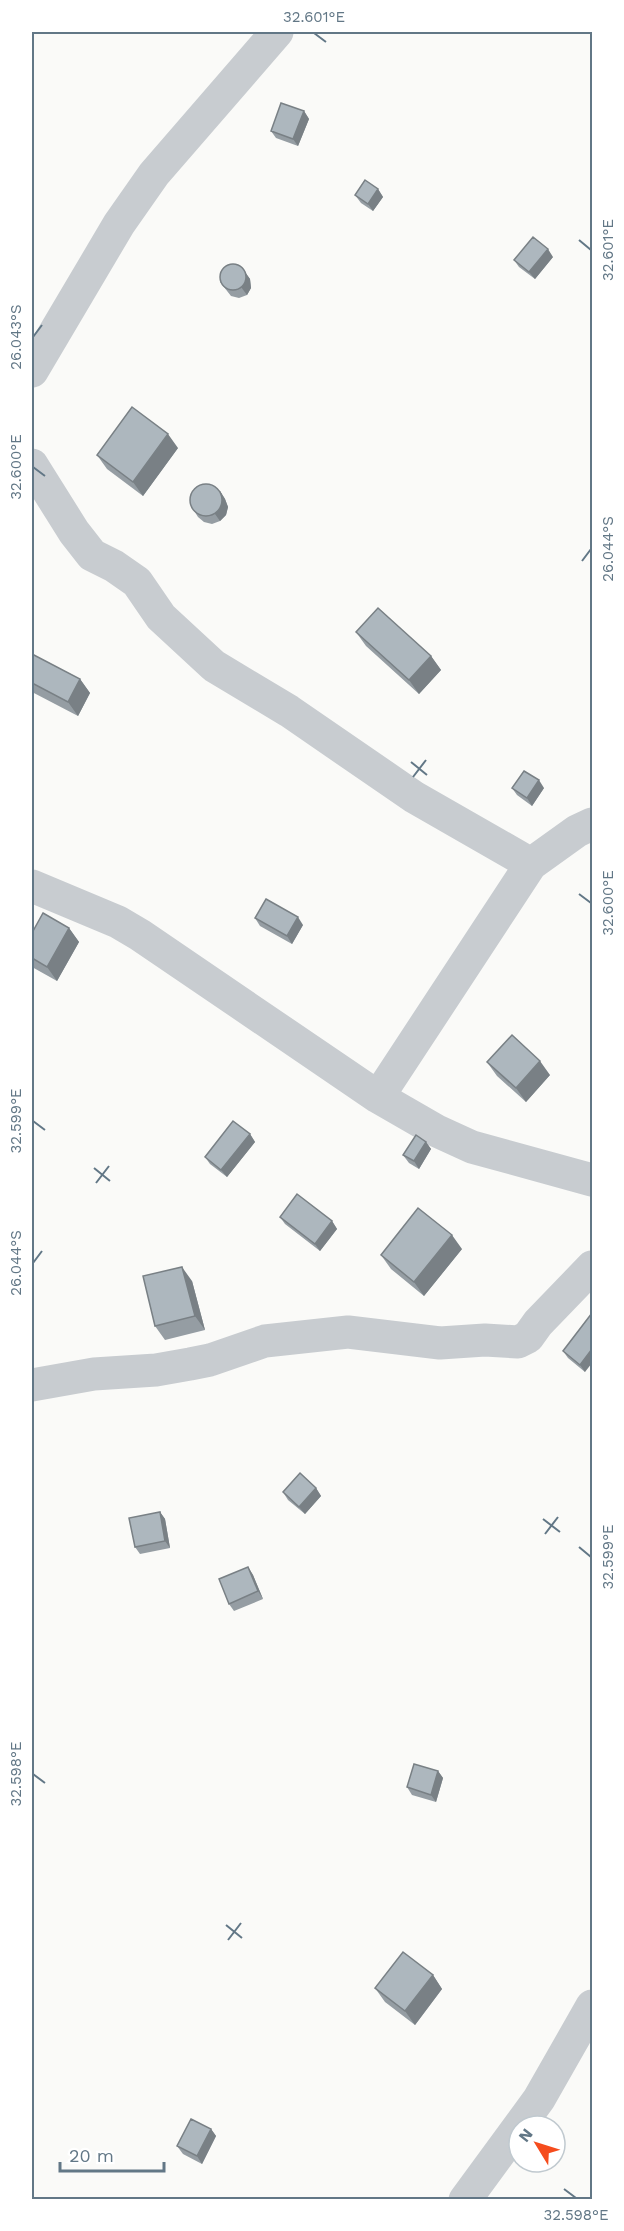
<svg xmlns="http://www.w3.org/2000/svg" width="624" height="2231" font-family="'Work Sans',sans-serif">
<rect width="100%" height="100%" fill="#fafaf8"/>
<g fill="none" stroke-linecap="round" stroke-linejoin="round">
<path stroke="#c8ccd0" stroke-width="33" d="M 32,371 L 119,224 L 154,174 L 277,32
M 32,465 L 74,532 L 92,555 L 114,566 L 137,582 L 161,617 L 214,666 L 289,711 L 414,797 L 531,864
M 32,886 L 118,922 L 140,935 L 378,1097 L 437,1131 L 472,1147 L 592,1180
M 378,1097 L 531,864 L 577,831 L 592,824
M 32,1385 L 94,1374 L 156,1370 L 190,1364 L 210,1360 L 265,1341 L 348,1332 L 440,1343 L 485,1340 L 518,1342 L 528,1337 L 538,1323 L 592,1267
M 465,2200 L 539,2099 L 592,2006"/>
</g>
<path fill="#959da3" d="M 304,111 L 309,119 L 298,146 L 276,138 L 271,131 Z
M 378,189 L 383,197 L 373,211 L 361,203 L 355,195 Z
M 553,257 L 535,279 L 519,267 L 514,260 Z
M 245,272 L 250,279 L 251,288 L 247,295 L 239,298 L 231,296 L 220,282 Z
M 178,448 L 143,496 L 107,469 L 97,455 Z
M 220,491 L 225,499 L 228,507 L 226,515 L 220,521 L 212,524 L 204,522 L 198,517 L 193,509 Z
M 356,632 L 431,656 L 441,670 L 419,694 L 366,646 Z
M 32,654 L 80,679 L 90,693 L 78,716 L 32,692 Z
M 512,788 L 544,788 L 532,806 L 517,795 Z
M 255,918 L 303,925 L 292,944 L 260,926 Z
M 69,928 L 79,942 L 57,981 L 32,967 L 32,933 Z
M 487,1062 L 550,1075 L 526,1102 L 497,1076 Z
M 250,1134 L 255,1142 L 227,1177 L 210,1164 L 205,1157 Z
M 426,1142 L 431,1149 L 419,1169 L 409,1163 L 403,1155 Z
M 280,1217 L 332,1221 L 337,1229 L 320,1251 L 285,1224 Z
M 462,1249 L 424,1296 L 391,1269 L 381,1255 Z
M 192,1281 L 205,1330 L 165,1340 L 155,1326 Z
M 592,1313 L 585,1372 L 568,1358 L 563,1351 Z
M 316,1488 L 321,1496 L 305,1514 L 288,1500 L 283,1492 Z
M 160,1512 L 165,1519 L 170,1548 L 140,1554 L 135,1547 Z
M 248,1567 L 253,1575 L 263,1599 L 234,1611 L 229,1604 Z
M 438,1771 L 443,1778 L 436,1802 L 412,1795 L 407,1787 Z
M 433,1975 L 442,1989 L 415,2025 L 385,2002 L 375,1988 Z
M 211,2129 L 216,2136 L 202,2164 L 183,2154 L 177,2146 Z"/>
<path fill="#798085" d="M 304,111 L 309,119 L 298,146 L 293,139 Z
M 378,189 L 383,197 L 373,211 L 368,204 Z
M 548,249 L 553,257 L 535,279 L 529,272 Z
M 245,272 L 250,279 L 251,288 L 247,295 L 241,287 Z
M 168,434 L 178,448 L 143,496 L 133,482 Z
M 220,491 L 225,499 L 228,507 L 226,515 L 220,521 L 215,514 Z
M 431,656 L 441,670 L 419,694 L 409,680 Z
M 80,679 L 90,693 L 78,716 L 68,702 Z
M 539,780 L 544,788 L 532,806 L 527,798 Z
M 298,917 L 303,925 L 292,944 L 287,936 Z
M 69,928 L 79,942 L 57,981 L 47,967 Z
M 540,1061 L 550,1075 L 526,1102 L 516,1088 Z
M 250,1134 L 255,1142 L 227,1177 L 221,1170 Z
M 426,1142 L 431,1149 L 419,1169 L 414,1161 Z
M 332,1221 L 337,1229 L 320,1251 L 315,1244 Z
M 452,1235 L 462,1249 L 424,1296 L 414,1282 Z
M 182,1267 L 192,1281 L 205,1330 L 195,1316 Z
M 592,1349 L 592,1363 L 585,1372 L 580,1365 Z
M 316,1488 L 321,1496 L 305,1514 L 299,1507 Z
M 160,1512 L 165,1519 L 170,1548 L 165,1541 Z
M 248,1567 L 253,1575 L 263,1599 L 258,1591 Z
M 438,1771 L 443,1778 L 436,1802 L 431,1795 Z
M 433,1975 L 442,1989 L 415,2025 L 405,2011 Z
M 211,2129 L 216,2136 L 202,2164 L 197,2156 Z"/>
<path fill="#adb7be" stroke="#798085" stroke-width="1.5" d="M 281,103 L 304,111 L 293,139 L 271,131 Z
M 365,180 L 378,189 L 368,204 L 355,195 Z
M 533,237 L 548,249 L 529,272 L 514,260 Z
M220 277a13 13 0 1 1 26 0a13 13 0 1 1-26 0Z
M 132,407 L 168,434 L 133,482 L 97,455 Z
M190 500a16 16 0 1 1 32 0a16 16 0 1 1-32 0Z
M 378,608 L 431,656 L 409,680 L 356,632 Z
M 32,654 L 80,679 L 68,702 L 32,683 Z
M 524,771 L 539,780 L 527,798 L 512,788 Z
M 266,899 L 298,917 L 287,936 L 255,918 Z
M 43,913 L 69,928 L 47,967 L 32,958 L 32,933 Z
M 512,1035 L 540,1061 L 516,1088 L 487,1062 Z
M 233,1121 L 250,1134 L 221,1170 L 205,1157 Z
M 416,1135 L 426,1142 L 414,1161 L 403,1155 Z
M 297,1194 L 332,1221 L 315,1244 L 280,1217 Z
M 418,1208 L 452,1235 L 414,1282 L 381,1255 Z
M 182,1267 L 195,1316 L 155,1326 L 143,1276 Z
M 592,1313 L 592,1349 L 580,1365 L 563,1351 Z
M 300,1473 L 316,1488 L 299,1507 L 283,1492 Z
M 160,1512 L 165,1541 L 135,1547 L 129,1518 Z
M 248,1567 L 258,1591 L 229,1604 L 219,1579 Z
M 414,1764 L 438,1771 L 431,1795 L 407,1787 Z
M 403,1952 L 433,1975 L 405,2011 L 375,1988 Z
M 191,2119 L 211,2129 L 197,2156 L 177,2146 Z"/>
<path fill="none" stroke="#627786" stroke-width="2" d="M 314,33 L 326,42M 579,240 L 591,250M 33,337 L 42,325M 33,467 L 45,476M 582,561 L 591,549M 411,762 L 427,775M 413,777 L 426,760M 579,894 L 591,903M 33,1121 L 45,1130M 94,1168 L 110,1181M 96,1183 L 109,1166M 33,1263 L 42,1251M 543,1519 L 560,1532M 545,1534 L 558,1517M 579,1547 L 591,1557M 33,1774 L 45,1783M 226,1925 L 242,1938M 228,1940 L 241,1923M 564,2189 L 576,2198"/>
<rect width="624" height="2231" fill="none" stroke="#ffffff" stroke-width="66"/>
<g transform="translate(537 2144) rotate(308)"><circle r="28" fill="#ffffff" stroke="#c0c9cf" stroke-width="1.5"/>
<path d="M0-4.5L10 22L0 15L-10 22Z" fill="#f54c1d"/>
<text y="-9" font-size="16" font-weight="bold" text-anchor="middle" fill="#627786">N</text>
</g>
<path d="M60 2162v9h104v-9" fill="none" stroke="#627786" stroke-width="3"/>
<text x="69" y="2162" font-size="18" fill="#627786" stroke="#ffffff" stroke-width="4.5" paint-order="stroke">20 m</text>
<rect x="33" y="33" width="558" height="2165" fill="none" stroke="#627786" stroke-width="2"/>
<g font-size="15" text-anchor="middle" fill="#627786">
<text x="314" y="22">32.601°E</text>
<text transform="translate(608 250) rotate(-90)" y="5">32.601°E</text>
<text transform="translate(16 337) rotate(-90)" y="5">26.043°S</text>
<text transform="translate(16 467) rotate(-90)" y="5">32.600°E</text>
<text transform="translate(608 549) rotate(-90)" y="5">26.044°S</text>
<text transform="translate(608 903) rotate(-90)" y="5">32.600°E</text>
<text transform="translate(16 1121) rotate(-90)" y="5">32.599°E</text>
<text transform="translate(16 1263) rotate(-90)" y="5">26.044°S</text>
<text transform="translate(608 1557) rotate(-90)" y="5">32.599°E</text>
<text transform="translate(16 1774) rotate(-90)" y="5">32.598°E</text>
<text x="576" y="2220">32.598°E</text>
</g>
</svg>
